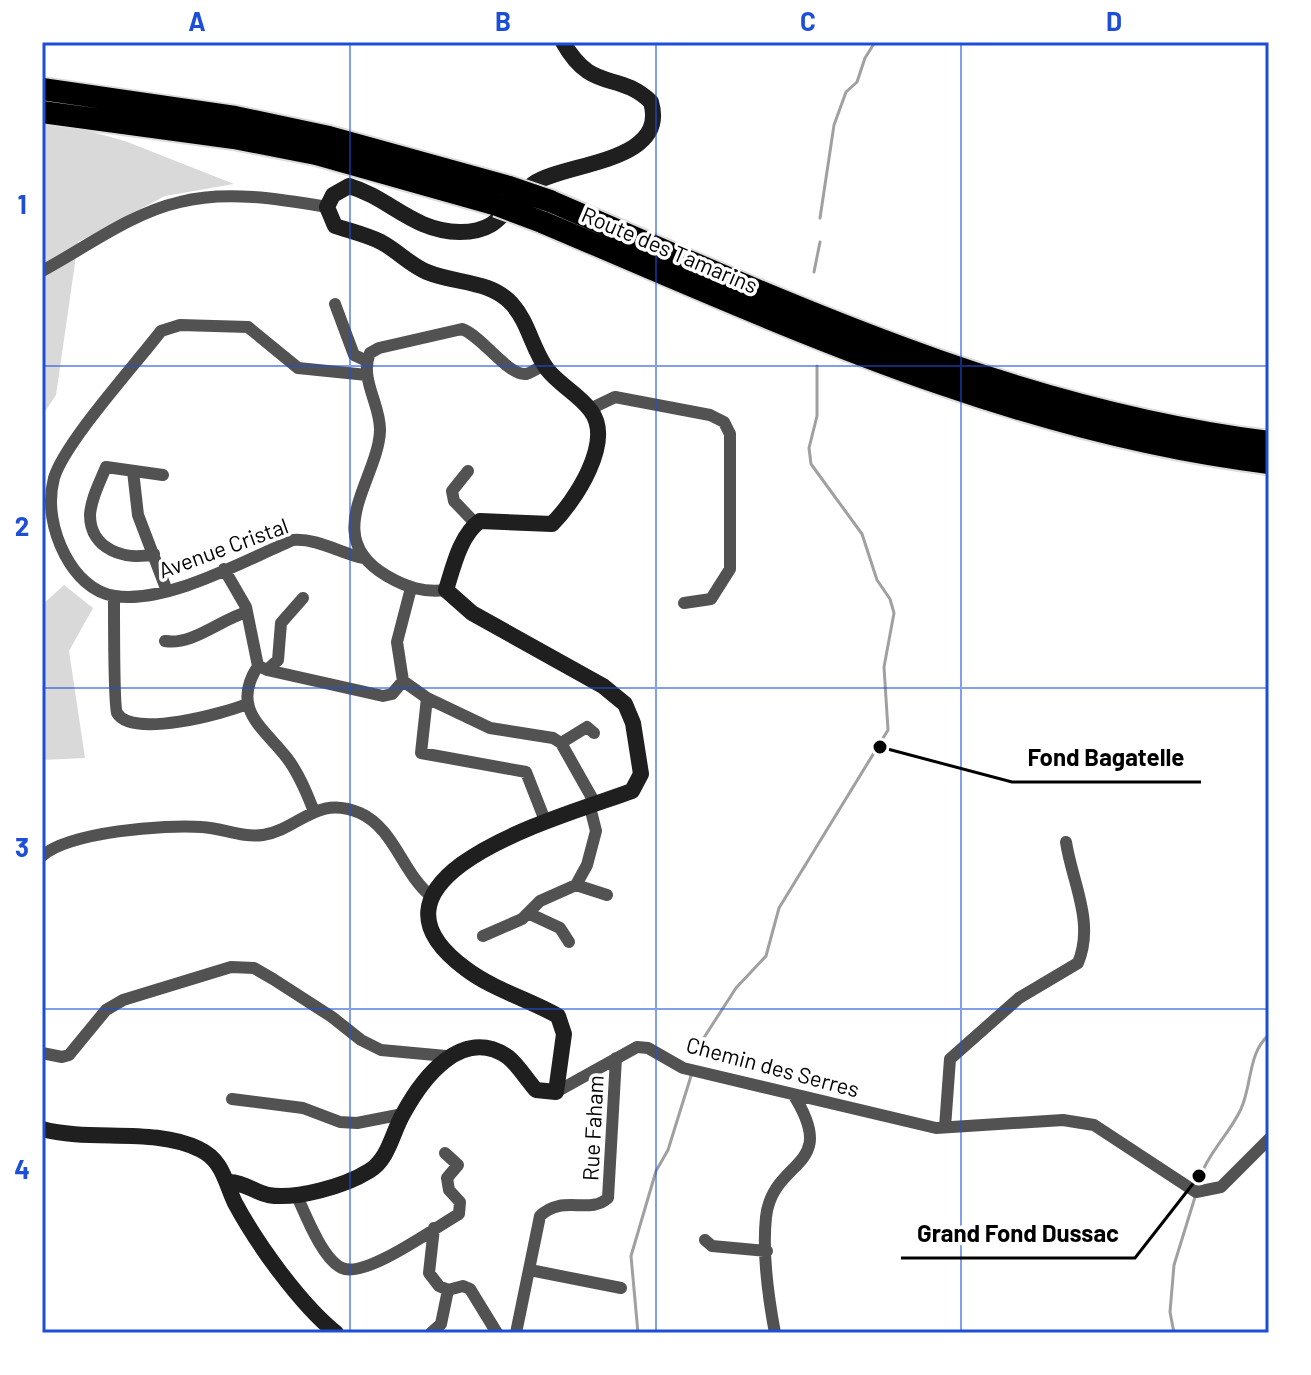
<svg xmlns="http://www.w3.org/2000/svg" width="1311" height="1375" font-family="Barlow,sans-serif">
<rect width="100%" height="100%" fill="#fff"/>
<path fill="#d9d9d9" d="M 42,118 L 125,141 L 234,184 L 165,196 L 78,242 L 56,395 L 42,416 Z
M 64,585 L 93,608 L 69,651 L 85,758 L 42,760 L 42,605 Z"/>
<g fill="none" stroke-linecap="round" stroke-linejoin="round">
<path stroke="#a0a0a0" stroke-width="3" d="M 820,218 L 834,125 L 846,92 L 857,82 L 865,58 L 875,42
M 814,272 L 820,242
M 694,1053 L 736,988 L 766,956 L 779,908 L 888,730 L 884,667 L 894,613 L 890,599 L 877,580 L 862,534 L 811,464 L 809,448 L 817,416 L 817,366
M 1197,1190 C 1202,1158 1228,1137 1241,1109 C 1252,1085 1248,1052 1269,1035
M 638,1333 L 631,1256 L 656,1171 L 668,1150 L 691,1076
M 1174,1333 L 1170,1312 L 1174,1265 L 1195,1197"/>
<g stroke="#dbdbdb" stroke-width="26">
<path id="highway" d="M 42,89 L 235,117 L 329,137 L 509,187
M 42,112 L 234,138 L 316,154 L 497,205
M 550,201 C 785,302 1012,410 1269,442
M 542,222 C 779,322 1011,432 1269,463"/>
</g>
<path stroke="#525252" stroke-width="12" d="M 42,271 C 85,248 131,213 180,202 C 226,190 280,199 327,207
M 335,304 L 354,355 L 367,361
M 590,409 L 615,397 L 710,415 L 724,422 L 730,434 L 730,569 L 711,599 L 684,603
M 133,471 L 138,515 L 167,591
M 468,471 L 452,491 L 454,501 L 476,524
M 154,554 C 126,561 90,550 90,515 C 91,498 100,482 106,467 L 163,475
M 363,558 C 340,553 317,538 293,540 C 245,560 168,604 115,596 C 92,593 75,574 65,555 C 53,532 47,504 54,478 C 65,442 135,365 161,331 L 180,325 L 248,327 L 298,368 L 367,375
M 224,569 L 246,607 L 258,666
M 411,588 L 397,642 L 403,681 L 427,698 L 490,728 L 553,738 L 561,743 L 596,805
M 446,590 C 424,593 406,587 387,576 C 319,537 378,479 380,431 C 381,405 359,379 370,353 L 379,348 L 462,329 C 482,336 508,376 526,374 C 531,373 539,367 544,365
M 114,596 C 114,612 114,707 117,713 C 132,739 225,713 247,704
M 165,641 C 192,646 221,619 247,612
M 258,666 C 230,709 263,727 287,758 C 299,774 306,791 313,809
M 261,667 L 267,670 L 278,660 L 281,623 L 303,598
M 267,670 L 383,696 L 392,694 L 403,681
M 427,698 L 421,753 L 526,772 L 546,823
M 561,743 L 587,727 L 594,733
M 42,856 C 69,832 165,824 202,827 C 222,828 242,838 263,835 C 300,829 316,794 360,813 C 394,828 403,874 431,896
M 576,885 L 607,895
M 530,914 L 560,928 L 569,942
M 483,936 L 522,919 L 540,901 L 576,885 L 587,865 L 596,831 L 590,807
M 42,1053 L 62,1057 L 69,1055 L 106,1010 L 123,1000 L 231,967 L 254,968 L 273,979 L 332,1017 L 361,1040 L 381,1050 L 446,1056
M 556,1092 L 637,1047 L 648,1048 L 683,1068 L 936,1128 L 1063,1120 L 1094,1125 L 1196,1192 L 1221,1187 L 1269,1139
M 232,1099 L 303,1108 L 340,1122 L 357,1123 L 403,1114
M 945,1127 L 950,1059 L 1019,998 L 1078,963 C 1095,922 1072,882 1066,842
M 296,1194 C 305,1213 322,1259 342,1268 C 365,1279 436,1227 459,1214 L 460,1202 L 449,1190 L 447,1178 L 458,1165 L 445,1153
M 434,1228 L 429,1273 L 439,1286 L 448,1290
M 705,1240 L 712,1246 L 767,1251
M 530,1270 L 621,1288
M 431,1333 L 441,1324 L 448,1290 L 463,1286 L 470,1289 L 497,1333
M 516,1333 L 540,1216 C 562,1194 590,1215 608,1198 L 616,1058
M 775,1333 C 768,1296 762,1255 766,1217 C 773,1157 841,1170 793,1094"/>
<path stroke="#1f1f1f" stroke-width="16" d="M 42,1129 C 90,1142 155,1127 199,1149 C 223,1160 225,1182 235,1203 C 257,1244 300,1304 336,1333
M 227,1182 C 242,1181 254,1192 268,1195 C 296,1200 345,1186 369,1171 C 389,1159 392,1133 403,1114 C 422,1079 462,1025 508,1057 C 518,1065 527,1080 536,1090 L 556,1092 L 564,1034 L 558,1016 C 528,999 494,990 466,969 C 338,875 571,814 632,791 L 641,774 L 633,723 L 625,704 L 603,686 L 472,613 L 446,590 C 453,568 460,535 480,521 L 552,524 C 575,501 614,442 591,411 C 579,394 559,385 547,369 C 532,349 529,323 512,304 C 490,280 456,284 427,272 C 410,265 398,251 381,242 C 367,235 350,231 335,226 L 327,207 L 333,195 L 349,186 C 390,198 412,231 460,232 C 504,232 503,205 533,184 C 564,162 669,164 651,102 C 618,70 592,94 563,42"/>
<use href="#highway" stroke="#000" stroke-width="22"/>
<g stroke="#dbdbdb" stroke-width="26" stroke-linecap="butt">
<path id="highway-bridge" d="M 509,187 L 550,201
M 497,205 L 542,222"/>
</g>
<use href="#highway-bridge" stroke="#000" stroke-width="22"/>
</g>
<path fill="none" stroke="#1d4ed8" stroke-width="2" stroke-opacity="0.55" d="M 350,42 L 350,1333M 656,42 L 656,1333M 961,42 L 961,1333M 42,366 L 1269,366M 42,688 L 1269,688M 42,1009 L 1269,1009"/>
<g text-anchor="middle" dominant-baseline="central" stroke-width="7" stroke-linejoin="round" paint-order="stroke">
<g font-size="22" fill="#000" stroke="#fff">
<text transform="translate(670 249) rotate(23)">Route des Tamarins</text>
<text transform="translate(223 547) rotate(-20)">Avenue Cristal</text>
<text transform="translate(773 1066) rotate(15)">Chemin des Serres</text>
<text transform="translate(592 1128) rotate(-87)">Rue Faham</text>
</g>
</g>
<path fill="none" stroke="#000" stroke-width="3" d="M880 747L1012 782H1201M1199 1176L1135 1258H901"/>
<g fill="#000" stroke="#fff" stroke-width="3">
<circle cx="880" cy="747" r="8"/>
<circle cx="1199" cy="1176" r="8"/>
</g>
<g font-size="24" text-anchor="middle" font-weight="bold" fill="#000" stroke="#fff" stroke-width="7" stroke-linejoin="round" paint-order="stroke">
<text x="1106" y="766">Fond Bagatelle</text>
<text x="1018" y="1242">Grand Fond Dussac</text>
</g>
<rect width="1311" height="1375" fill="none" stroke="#ffffff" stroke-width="88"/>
<rect x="44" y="44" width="1223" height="1287" fill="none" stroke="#1d4ed8" stroke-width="3"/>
<g font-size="26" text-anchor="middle" font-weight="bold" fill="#1d4ed8">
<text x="197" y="31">A</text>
<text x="503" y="31">B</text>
<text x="808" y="31">C</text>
<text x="1114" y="31">D</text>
<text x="22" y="214">1</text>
<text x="22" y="536">2</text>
<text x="22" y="857">3</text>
<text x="22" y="1179">4</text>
</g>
</svg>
